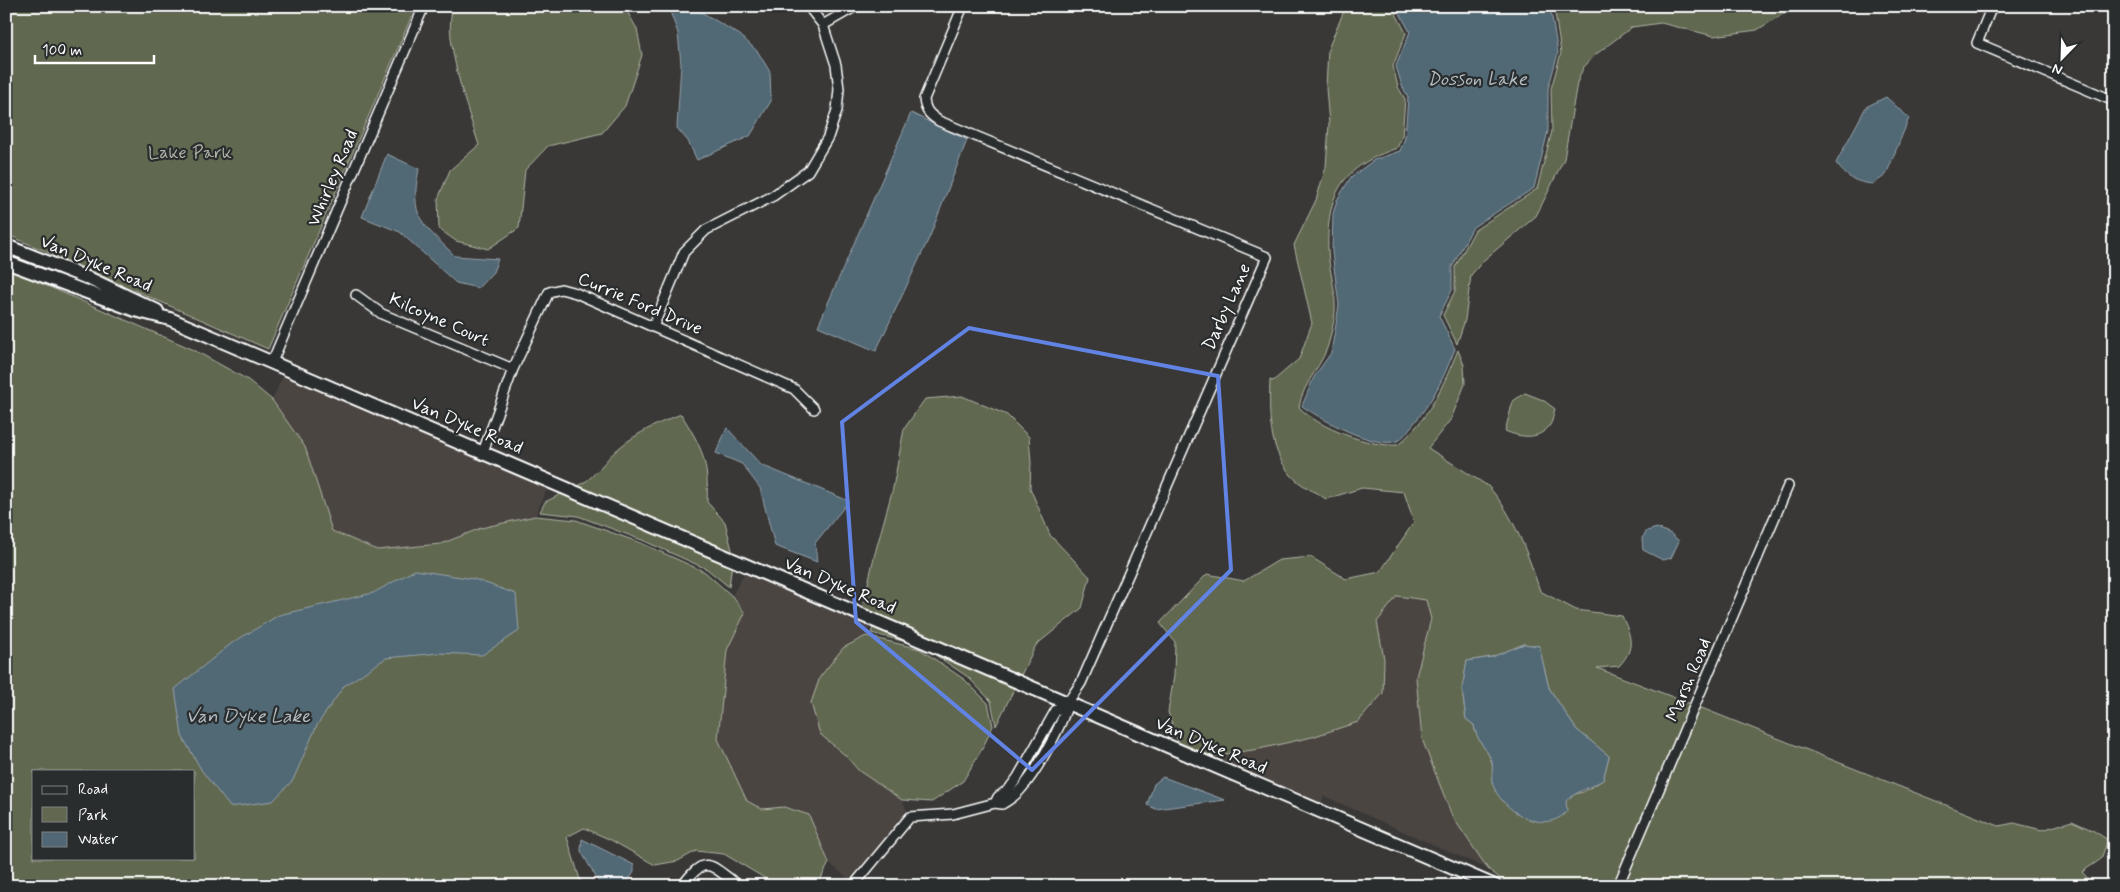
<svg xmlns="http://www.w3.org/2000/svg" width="2120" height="892" font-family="Mynerve,sans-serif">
<rect width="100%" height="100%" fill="#393837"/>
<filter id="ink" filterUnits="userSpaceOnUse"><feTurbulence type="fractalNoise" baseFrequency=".02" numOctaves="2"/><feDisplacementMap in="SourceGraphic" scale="10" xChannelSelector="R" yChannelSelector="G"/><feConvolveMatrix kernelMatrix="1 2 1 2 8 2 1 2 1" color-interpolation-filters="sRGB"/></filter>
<g filter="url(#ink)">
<path fill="#4b4542" d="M 286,370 L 549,485 L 535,516 L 481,528 L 441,544 L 377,550 L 332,531 L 305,447 L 272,400 Z
M 746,570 L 871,623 L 866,636 L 843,648 L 820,734 L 846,756 L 859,771 L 902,800 L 910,817 L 855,884 L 829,863 L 809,815 L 784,807 L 762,809 L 747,801 L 718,739 L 727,650 L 745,613 L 732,596 Z
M 1397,596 L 1426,600 L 1431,619 L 1416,677 L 1452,816 L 1488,869 L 1324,796 L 1320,806 L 1211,760 L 1208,754 L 1212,756 L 1259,749 L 1384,659 L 1377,622 Z"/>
<path fill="#61684f" stroke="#b0b4a7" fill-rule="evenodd" d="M 6,6 L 416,6 L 268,349 L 6,234 Z
M 454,6 L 624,6 L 637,29 L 642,55 L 625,106 L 602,133 L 548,146 L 525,170 L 519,228 L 488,249 L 456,241 L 439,229 L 438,199 L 450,170 L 479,145 C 470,117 440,32 454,6 Z
M 1346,6 L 1392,6 L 1406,33 L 1393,66 L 1398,87 L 1405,99 L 1402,137 L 1397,148 C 1342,167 1326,193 1328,251 C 1329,269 1335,287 1335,304 C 1336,315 1332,328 1330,338 C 1325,364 1303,381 1299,407 C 1318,428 1370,447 1398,445 C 1429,419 1443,386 1458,350 L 1464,365 L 1465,384 L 1451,419 L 1428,448 L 1488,486 C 1514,515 1528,554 1540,591 L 1576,610 L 1622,616 C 1631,636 1636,648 1619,666 L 1597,668 L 1691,704 L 1613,886 L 1510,886 L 1488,869 L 1452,816 L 1422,739 L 1416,677 L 1431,619 L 1426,600 L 1397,596 L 1377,622 L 1384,659 L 1383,693 L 1358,722 L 1312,737 L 1259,749 L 1212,756 L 1178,742 L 1168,712 L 1174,676 L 1175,642 L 1160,623 L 1207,574 L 1244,581 L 1279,560 L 1311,557 L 1346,579 L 1380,572 L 1414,522 L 1404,492 L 1362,488 L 1326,499 C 1316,492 1299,485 1291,475 C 1268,448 1269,413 1270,380 L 1273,381 L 1299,359 L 1312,323 L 1294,245 L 1316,200 L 1326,167 L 1329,124 L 1326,88 L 1328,49 ZM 1524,644 L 1539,646 L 1549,688 L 1576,729 L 1609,756 L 1603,780 L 1583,792 L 1572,795 L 1532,820 C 1516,813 1494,798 1492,779 C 1492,773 1494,765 1491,760 C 1486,747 1476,740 1474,725 L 1466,719 L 1462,690 L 1467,661 L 1492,657 Z
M 1554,6 L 1751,6 L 1761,8 L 1806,6 L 1781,15 L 1757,30 L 1714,36 L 1661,23 L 1632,27 L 1595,55 L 1583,68 L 1577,83 L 1564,159 L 1548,192 L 1536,216 L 1484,260 L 1471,275 L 1465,320 L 1457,344 L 1443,315 L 1455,291 L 1455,267 L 1475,230 L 1537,189 L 1552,131 L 1551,89 L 1561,53 Z
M 6,268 L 192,349 L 248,380 L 272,400 L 305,447 L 332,531 L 377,550 L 441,544 L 481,528 L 535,516 L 576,520 L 641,543 L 705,572 L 732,596 L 745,613 L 727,650 L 718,739 L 747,801 L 762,809 L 784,807 L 809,815 L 829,863 L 817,886 L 778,886 L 724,854 L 696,851 L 678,861 L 655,865 L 611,840 L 584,828 L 567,837 L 582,886 L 6,886 ZM 34,771 L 194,771 L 194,858 L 34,858 Z
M 1525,393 L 1543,400 L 1555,409 C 1553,414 1553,421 1550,425 C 1539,441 1519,437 1505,431 L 1513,401 Z
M 962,396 L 1007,415 L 1029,437 L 1031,463 L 1030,488 L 1050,535 L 1090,577 L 1082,608 L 1036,645 L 1020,677 L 862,610 L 874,557 L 893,488 L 904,429 L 925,399 Z
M 681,414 C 702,447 709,462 707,502 L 725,522 L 733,554 L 576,487 C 595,479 604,460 619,448 C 638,432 659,423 681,414 Z
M 565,492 L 732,563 L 729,587 L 707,569 L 642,540 L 578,516 L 540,512 L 545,502 Z
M 874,625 L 1016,685 L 996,726 L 991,701 L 968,677 L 922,646 L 871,633 Z
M 866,636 L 920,649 L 965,680 L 988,703 L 993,726 L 982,749 L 963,781 L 932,802 L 902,800 L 859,771 L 846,756 L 820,734 L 811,703 L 820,677 L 843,648 Z
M 1699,707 L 1999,826 L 2014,823 L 2042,830 L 2072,821 L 2094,831 L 2108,840 L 2101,859 L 2082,872 L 2095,886 L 1622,886 Z"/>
<path fill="#516775" stroke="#97a4ac" d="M 668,6 L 691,6 L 740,35 L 758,52 L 770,72 L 771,101 L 750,136 L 697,160 L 688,141 L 677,128 L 681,64 L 678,33 Z
M 1396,6 L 1550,6 L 1558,53 L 1548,89 L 1548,131 L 1534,188 L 1473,227 L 1452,267 L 1452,290 L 1439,316 L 1455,349 C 1442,381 1433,401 1410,428 C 1407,432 1402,439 1397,441 C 1374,449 1321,419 1302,406 L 1314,377 L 1331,353 L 1336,324 L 1339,305 L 1332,252 L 1333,214 L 1337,200 L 1351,177 L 1374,160 L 1400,151 L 1405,138 L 1408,97 L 1402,86 L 1396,66 L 1410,32 Z
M 1886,97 L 1909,118 L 1886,175 L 1873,184 C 1855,182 1847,178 1836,163 L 1866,107 Z
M 911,113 L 967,140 L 930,236 L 876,351 L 818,326 Z
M 387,154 L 419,169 C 409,219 422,223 455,256 L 498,259 L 493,272 L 478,288 L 456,283 L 400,232 L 362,217 Z
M 727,428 L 761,465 L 849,501 L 815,543 L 817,562 L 775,546 L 760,488 L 742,464 L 716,453 Z
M 1657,528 L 1671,534 L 1679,541 L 1671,558 L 1663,560 L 1643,550 L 1642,538 L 1647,531 Z
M 415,570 L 474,579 L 516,594 L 519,631 L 482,655 L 439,653 L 386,658 L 344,686 L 317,725 L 293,780 L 273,801 L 230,807 L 202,771 L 182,736 L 175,689 L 232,643 L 279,615 L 373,593 Z
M 1524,644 L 1539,646 L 1549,688 L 1576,729 L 1609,756 L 1603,780 C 1591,787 1575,792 1566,801 L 1567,811 C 1545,837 1500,811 1492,782 C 1491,775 1494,766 1491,759 C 1485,747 1476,739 1474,725 L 1466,719 L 1462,689 L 1467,661 L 1492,657 Z
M 1163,777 L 1225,800 L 1156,809 L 1147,805 L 1154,784 Z
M 582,839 L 634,865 L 634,872 L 625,886 L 601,886 L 581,851 Z"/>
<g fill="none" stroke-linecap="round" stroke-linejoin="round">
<g stroke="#fff" stroke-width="12">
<path id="minor" d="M 963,6 L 924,99 C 925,111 930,115 939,121 L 1267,257 L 1081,683 L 1068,702 L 1056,710 L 1018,777 L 1009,789 L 998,797 L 995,803
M 1992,6 L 1977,43 L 2114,101
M 823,25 L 856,6
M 356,295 L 382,314 L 513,369
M 653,327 L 684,252 L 706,230 L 773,196 L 808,171 L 828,137 L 837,110 L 839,89 L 836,65 L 823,25 L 808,6
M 272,362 L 424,6
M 483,452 L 513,369 L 549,292 L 561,289 L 576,293 L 794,389 L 814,409
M 682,886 C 707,853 710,865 739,886
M 853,886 L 910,817 L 953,814 L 995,803 L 1002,804 C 1009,800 1016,795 1021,789 C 1036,773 1063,724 1068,702
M 1618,886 L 1788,486"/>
</g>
<g stroke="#fff" stroke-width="16">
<path id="secondary" d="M 6,246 L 90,279 L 157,311
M 6,262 L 135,310 L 170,319 L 1495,886"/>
</g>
<use href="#minor" stroke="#2a2d2e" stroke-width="9"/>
<use href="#secondary" stroke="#2a2d2e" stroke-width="12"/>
</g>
</g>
<path fill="none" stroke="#6183e4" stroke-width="4" stroke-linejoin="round" d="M 969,328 L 1218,376 L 1231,570 L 1032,770 L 856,622 L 842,422 Z"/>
<g text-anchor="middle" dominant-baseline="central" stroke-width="4.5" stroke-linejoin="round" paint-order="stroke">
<g font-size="18" fill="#b0b4a7" stroke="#2a2d2e">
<text x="190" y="153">Lake Park</text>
</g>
<g font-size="18" fill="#fff" stroke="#2a2d2e">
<text transform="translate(333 178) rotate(-67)">Whirley Road</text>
<text transform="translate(96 264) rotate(23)">Van Dyke Road</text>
<text transform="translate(640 304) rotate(23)">Currie Ford Drive</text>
<text transform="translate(1227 307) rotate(-66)">Darby Lane</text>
<text transform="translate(439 320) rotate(24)">Kilcoyne Court</text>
<text transform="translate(467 426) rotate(23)">Van Dyke Road</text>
<text transform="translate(840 586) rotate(23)">Van Dyke Road</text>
<text transform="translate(1689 680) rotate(-67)">Marsh Road</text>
<text transform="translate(1211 746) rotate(23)">Van Dyke Road</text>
</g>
<g font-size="19" font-style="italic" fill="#b1bbc1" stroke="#2a2d2e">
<text x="1477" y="79">Dosson Lake</text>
<text x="248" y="716">Van Dyke Lake</text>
</g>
</g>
<rect width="2120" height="892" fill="none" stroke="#2a2d2e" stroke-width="25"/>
<rect x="12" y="12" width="2095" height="867" fill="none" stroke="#fff" stroke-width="2" filter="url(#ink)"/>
<rect x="32" y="770" width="162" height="90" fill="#2a2d2e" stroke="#7f8182"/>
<rect x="42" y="786" width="25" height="8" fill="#2a2d2e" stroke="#7f8182"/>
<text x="78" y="794" font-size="15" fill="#ffffff">Road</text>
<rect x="42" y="807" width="25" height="15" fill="#61684f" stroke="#7f8182"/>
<text x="78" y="820" font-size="15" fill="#ffffff">Park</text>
<rect x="42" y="832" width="25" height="15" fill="#516775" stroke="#7f8182"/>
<text x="78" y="844" font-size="15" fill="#ffffff">Water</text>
<g transform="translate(2062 58) rotate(203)" stroke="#2a2d2e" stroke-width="4" paint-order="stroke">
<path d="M0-4L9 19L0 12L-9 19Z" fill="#ffffff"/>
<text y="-8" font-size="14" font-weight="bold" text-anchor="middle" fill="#ffffff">N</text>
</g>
<path d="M35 55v8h119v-8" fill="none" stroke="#ffffff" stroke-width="2.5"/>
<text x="42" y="55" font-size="15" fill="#ffffff" stroke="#2a2d2e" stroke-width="4" paint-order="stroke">100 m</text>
</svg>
